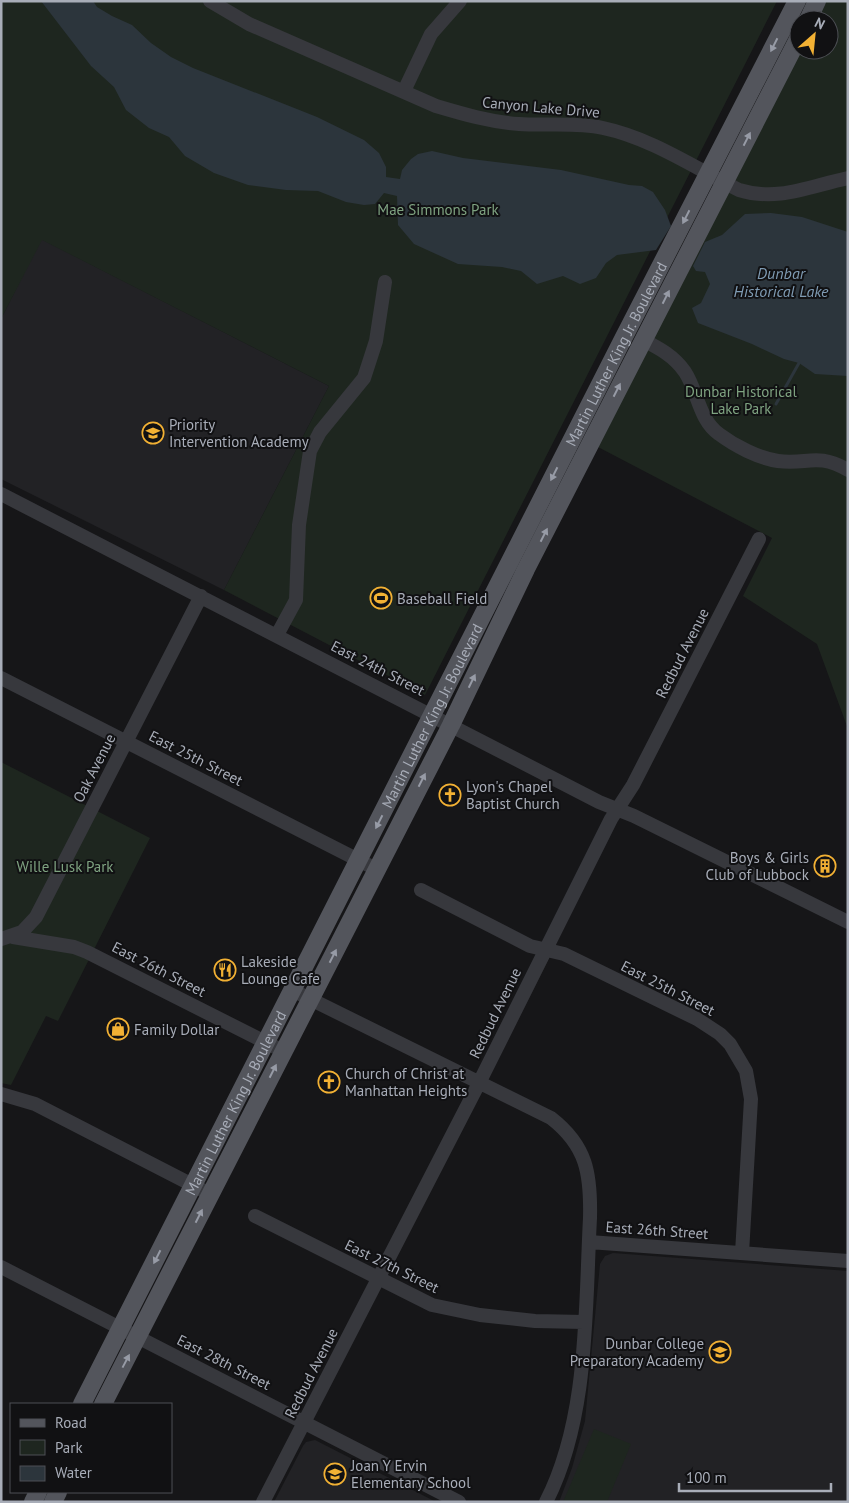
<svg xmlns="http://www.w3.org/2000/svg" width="849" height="1503" font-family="'PT Sans',sans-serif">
<rect width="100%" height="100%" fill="#161618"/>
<path fill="#222225" d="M 41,239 L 329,386 L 224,590 L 1,479 L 1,319 Z
M 613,1253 L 848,1271 L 848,1502 L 559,1502 L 572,1468 L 585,1421 L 600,1264 L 605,1256 Z
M 315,1440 L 317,1441 L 436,1502 L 274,1502 L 303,1446 L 306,1442 Z"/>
<path fill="#1e261f" d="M 1,1 L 777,1 L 425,695 L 224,590 L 329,386 L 42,240 L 1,319 Z
M 824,1 L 848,1 L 848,729 L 817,644 L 743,596 L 772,538 L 598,447 L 799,50 L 829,50 L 829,20 L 815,20 Z
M 1,762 L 150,838 L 58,1021 L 46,1016 L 11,1085 L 1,1083 Z
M 594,1429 L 631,1444 L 607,1502 L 563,1502 Z"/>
<path fill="#2c353c" d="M 41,1 L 93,1 L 97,7 L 112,16 L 132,25 L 151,43 L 171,57 L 193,68 L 317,117 L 364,140 L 379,153 L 386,167 L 386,177 L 400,179 L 402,170 L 411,159 L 418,154 L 432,151 L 463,158 L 561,170 L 629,185 L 642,186 L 653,192 L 665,210 L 671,226 L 656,250 L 617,255 L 606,263 L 596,278 L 580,284 L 563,276 L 537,284 L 521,271 L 502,267 L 458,264 L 414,244 L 398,225 L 397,196 L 384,193 L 375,204 L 364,205 L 346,202 L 318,191 L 286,190 L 248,185 L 214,173 L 185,156 L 169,137 L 149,128 L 126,110 L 114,87 L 91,66 Z
M 771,213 L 802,217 L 848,232 L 848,376 L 815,374 L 799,363 L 784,359 L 752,344 L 698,323 L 692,308 L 701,303 L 710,284 L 705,272 L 696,271 L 693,266 L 705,242 L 722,235 L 745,214 Z"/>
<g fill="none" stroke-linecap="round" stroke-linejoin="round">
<path stroke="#2c353c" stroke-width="3" d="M 776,404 L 799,363"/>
<path stroke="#37383d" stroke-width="14" d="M 210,1 L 249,24 L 436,106 C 463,114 490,122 519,124 C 547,126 575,122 603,128 C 651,138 695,168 739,190 C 778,202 810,186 848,178
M 404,91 L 431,34 L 460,1
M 643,340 C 659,348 674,356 685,372 C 698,392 699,420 719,434 C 735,446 758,458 778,461 C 808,465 816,452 848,470
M 1,494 L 599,802 L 634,816 L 848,922
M 277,635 L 296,600 L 299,525 L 310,451 L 320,432 L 364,378 L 376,341 L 385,282
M 1,678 L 376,869
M 421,890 L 530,946 L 564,954 L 697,1019 L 720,1034 L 730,1044 L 746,1071 L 751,1099 L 742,1253
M 13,937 L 74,947 L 87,952 L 283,1051
M 1,939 L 22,932 L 36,917 L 201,596
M 292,990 L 551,1118 C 587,1146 591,1174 590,1218 C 585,1310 589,1418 546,1502
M 1,1094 L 35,1104 L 210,1194
M 255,1216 L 432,1305 L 480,1315 L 535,1321 L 584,1322
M 589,1242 L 848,1261
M 1,1267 L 459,1502
M 263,1502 L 479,1083 L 611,819 L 633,785 L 759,539"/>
<g stroke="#53555c" stroke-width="18">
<path d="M 808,20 L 817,1"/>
<path id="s1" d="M 82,1404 L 624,337 L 797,1"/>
<path d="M 103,1404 L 451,725 L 526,569 L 799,37"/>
<path d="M 33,1502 L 38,1492"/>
<path d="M 53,1502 L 58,1492"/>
</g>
</g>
<defs><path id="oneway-solid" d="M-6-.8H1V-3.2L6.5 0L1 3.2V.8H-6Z" transform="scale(1.25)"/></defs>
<g fill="#979ba6">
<use href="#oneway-solid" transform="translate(774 45) rotate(117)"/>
<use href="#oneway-solid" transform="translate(747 139) rotate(-63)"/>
<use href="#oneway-solid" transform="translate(686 217) rotate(117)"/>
<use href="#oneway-solid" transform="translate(666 297) rotate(-63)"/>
<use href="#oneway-solid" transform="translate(617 390) rotate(-63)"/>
<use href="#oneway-solid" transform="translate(554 474) rotate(117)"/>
<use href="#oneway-solid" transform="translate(544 535) rotate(-63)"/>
<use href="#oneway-solid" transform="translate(472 681) rotate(-64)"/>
<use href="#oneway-solid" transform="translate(422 780) rotate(-63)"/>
<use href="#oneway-solid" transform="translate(379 822) rotate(117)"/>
<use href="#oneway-solid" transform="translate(333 956) rotate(-63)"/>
<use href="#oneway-solid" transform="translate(273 1071) rotate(-63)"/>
<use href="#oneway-solid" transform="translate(199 1216) rotate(-63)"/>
<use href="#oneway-solid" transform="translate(157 1257) rotate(117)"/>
<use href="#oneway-solid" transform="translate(126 1361) rotate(-62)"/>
</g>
<defs>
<g id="school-ring" transform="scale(1.125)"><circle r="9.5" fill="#111113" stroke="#f2b134" stroke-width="1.5"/><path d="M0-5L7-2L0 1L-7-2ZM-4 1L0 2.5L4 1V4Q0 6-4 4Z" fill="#f2b134"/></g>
<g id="stadium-ring" transform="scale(1.125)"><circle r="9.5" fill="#111113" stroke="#f2b134" stroke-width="1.5"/><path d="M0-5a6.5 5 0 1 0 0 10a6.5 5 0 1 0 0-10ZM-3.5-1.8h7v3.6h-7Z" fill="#f2b134"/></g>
<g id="church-ring" transform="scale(1.125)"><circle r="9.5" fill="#111113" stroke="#f2b134" stroke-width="1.5"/><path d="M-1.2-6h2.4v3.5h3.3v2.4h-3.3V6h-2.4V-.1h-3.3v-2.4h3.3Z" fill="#f2b134"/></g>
<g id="building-ring" transform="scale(1.125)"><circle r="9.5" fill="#111113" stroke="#f2b134" stroke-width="1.5"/><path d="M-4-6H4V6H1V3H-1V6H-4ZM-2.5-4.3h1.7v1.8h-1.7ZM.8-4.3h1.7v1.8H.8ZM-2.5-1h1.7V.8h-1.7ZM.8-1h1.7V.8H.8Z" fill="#f2b134"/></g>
<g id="restaurant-ring" transform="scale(1.125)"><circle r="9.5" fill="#111113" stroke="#f2b134" stroke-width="1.5"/><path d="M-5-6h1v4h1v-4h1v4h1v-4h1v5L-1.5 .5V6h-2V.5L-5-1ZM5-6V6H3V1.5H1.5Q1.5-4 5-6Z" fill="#f2b134"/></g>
<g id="shop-ring" transform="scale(1.125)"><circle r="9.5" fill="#111113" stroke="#f2b134" stroke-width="1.5"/><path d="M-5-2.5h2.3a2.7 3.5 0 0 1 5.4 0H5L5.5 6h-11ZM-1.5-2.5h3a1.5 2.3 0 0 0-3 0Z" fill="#f2b134"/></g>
</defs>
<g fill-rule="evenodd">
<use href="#school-ring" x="153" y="433"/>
<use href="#stadium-ring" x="381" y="598"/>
<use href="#church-ring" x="450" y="795"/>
<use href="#building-ring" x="825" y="866"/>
<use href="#restaurant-ring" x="225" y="970"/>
<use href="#shop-ring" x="118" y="1029"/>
<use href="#church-ring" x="329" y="1082"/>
<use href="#school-ring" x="720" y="1352"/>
<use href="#school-ring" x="335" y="1474"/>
</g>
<g text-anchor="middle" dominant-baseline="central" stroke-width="4" stroke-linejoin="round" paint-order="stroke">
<g font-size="15" fill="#a8adb8" stroke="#111113">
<text transform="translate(541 107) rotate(5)">Canyon Lake Drive</text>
<text stroke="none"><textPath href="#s1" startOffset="1178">Martin Luther King Jr. Boulevard</textPath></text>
<text transform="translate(682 653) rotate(-63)">Redbud Avenue</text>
<text transform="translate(378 668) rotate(27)">East 24th Street</text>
<text stroke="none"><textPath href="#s1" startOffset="772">Martin Luther King Jr. Boulevard</textPath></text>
<text transform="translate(196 758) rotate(27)">East 25th Street</text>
<text transform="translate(94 768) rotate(-63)">Oak Avenue</text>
<text transform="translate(159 969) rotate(27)">East 26th Street</text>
<text transform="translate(668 988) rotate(27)">East 25th Street</text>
<text transform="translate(495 1013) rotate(-64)">Redbud Avenue</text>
<text stroke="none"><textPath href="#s1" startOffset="338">Martin Luther King Jr. Boulevard</textPath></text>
<text transform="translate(657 1230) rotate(4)">East 26th Street</text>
<text transform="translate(392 1266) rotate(26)">East 27th Street</text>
<text transform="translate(224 1362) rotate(27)">East 28th Street</text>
<text transform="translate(311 1373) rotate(-63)">Redbud Avenue</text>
</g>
<g font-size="15" fill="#7fa381" stroke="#111113">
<text x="438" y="209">Mae Simmons Park</text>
<text x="741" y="391">Dunbar Historical<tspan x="741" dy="17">Lake Park</tspan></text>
<text x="65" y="866">Wille Lusk Park</text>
</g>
<g font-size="15" fill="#a8adb8" stroke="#111113" text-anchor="start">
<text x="169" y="424">Priority<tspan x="169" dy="17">Intervention Academy</tspan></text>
<text x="397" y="598">Baseball Field</text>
<text x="466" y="786">Lyon's Chapel<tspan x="466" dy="17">Baptist Church</tspan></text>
<text x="809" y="857" text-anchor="end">Boys &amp; Girls<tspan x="809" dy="17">Club of Lubbock</tspan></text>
<text x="241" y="961">Lakeside<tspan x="241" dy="17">Lounge Cafe</tspan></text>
<text x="134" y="1029">Family Dollar</text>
<text x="345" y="1073">Church of Christ at<tspan x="345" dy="17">Manhattan Heights</tspan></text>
<text x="704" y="1343" text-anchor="end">Dunbar College<tspan x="704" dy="17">Preparatory Academy</tspan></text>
<text x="351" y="1465">Joan Y Ervin<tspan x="351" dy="17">Elementary School</tspan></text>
</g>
<g font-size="16" font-style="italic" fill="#7f9bb3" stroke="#111113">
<text x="781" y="273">Dunbar<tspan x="781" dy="18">Historical Lake</tspan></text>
</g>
</g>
<rect width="849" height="1503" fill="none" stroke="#a8adb8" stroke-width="5"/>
<rect x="10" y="1403" width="162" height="90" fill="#111113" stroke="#4d4f55"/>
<rect x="20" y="1419" width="25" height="8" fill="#53555c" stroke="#4d4f55"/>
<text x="55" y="1428" font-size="15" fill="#a8adb8">Road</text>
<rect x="20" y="1440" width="25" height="15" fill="#1e261f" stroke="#4d4f55"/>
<text x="55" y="1453" font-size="15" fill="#a8adb8">Park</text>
<rect x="20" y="1466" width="25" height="15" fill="#2c353c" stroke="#4d4f55"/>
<text x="55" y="1478" font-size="15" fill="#a8adb8">Water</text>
<g transform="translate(814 35) rotate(27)"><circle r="24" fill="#111113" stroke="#4d4f55"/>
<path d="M0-4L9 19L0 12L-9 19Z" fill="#f2b134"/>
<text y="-8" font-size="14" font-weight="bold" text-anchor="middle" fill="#a8adb8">N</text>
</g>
<path d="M679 1483v8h152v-8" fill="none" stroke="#a8adb8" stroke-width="2.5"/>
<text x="686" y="1483" font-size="15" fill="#a8adb8" stroke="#111113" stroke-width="4" paint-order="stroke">100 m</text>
</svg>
